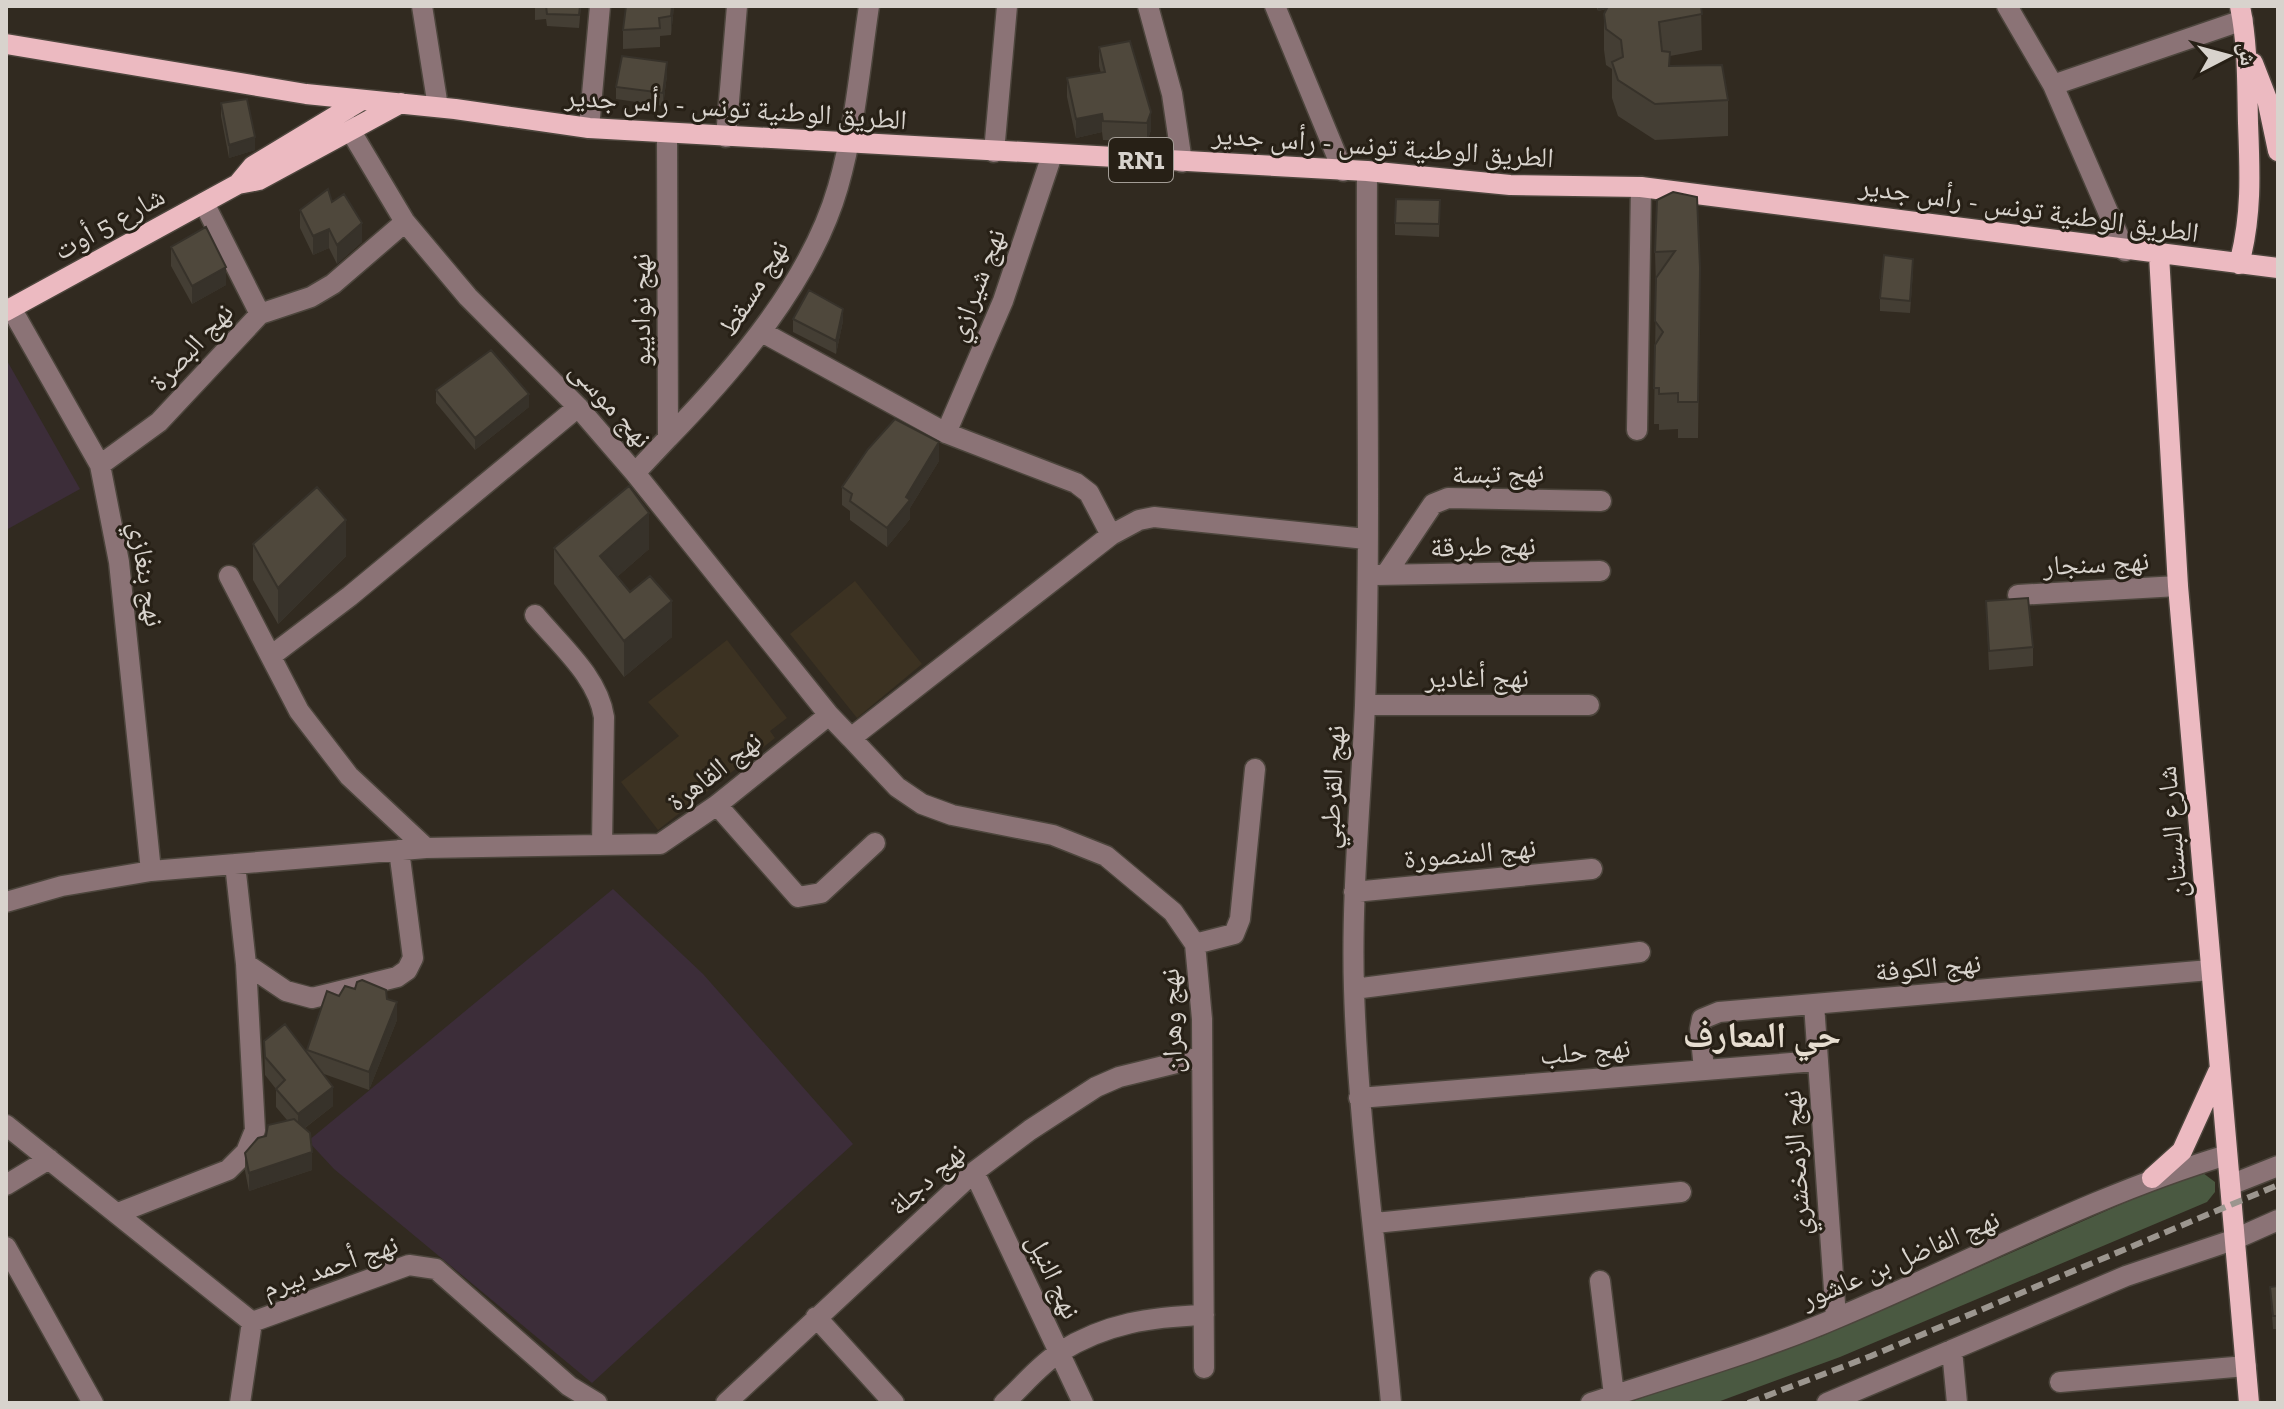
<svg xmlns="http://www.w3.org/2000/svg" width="2284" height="1409" font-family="'Zilla Slab','Noto Naskh Arabic',serif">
<rect width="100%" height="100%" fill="#312a20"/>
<path fill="#3c3222" d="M 855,581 L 922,664 L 857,718 L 790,634 Z
M 727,640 L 787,718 L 770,731 L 775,738 L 658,830 L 621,782 L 679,736 L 648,702 Z"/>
<path fill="#3c2d39" d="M 6,359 L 80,489 L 6,530 Z
M 613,889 L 703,974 L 853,1144 L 592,1383 L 334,1169 L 308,1141 Z"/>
<path fill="#4a5941" d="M 2199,1170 L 2215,1182 L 2215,1192 L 2207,1202 L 1840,1357 L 1715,1403 L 1627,1403 L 1820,1337 Z"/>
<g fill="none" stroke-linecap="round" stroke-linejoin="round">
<g stroke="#4c453c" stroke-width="23">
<path id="minor" d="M 422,6 L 438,107
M 1148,6 L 1172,94 L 1182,162
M 1275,6 L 1343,171
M 2007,6 L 2053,85 L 2125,251
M 2053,85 L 2243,20
M 343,118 L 405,222 L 468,297 L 578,407 L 635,473 L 829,715
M 589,128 L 600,6
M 726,137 L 737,6
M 994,152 L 1007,6
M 1367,171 C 1366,349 1371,527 1365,705 C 1361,800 1351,894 1354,989 C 1358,1127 1379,1266 1391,1403
M 204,203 L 260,314
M 11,308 L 100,465 L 119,562 L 151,871
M 762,332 L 946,433 L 1076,483 L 1089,493 L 1111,535
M 1637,430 L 1641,187
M 946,433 L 1003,301 L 1052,155
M 668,438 C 735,369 811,281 838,187 C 855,128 860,66 869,6
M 100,465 L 159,422 L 260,314 L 311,297 L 333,284 L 405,222
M 635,473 L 668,438 L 667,135
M 1386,574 L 1433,504 L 1448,498 L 1601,501
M 1376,575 L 1600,571
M 229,576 L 299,711 L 349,776 L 426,848
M 2018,595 L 2178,586
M 535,615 C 561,646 598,677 604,717 L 602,845
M 271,656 L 350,596 L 578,407
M 1365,705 L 1589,705
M 851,738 L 897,787 L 922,804 L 952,815 L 1053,835 L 1106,856 L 1173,912 L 1195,944 L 1202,1019 L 1204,1368
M 717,805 L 798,897 L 821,893 L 875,843
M 1354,892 L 1592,869
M 6,902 L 62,886 L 151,871 L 426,848 L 660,844 L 717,805 L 829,715 L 851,738 L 1111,535 L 1139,520 L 1154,517 L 1366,539
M 1195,944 L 1234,934 L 1240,919 L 1255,769
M 246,964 L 286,991 L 312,998 L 397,977 L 407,970 L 413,958 L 399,850
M 1354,989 L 1640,952
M 1814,1004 L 1836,1318
M 1704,1069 L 1700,1029 L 1702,1019 L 1719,1012 L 2210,970
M 1359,1098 L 1816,1061
M 6,1125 L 252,1322 L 409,1265 L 436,1269 L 569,1386 L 597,1403
M 974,1172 L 1083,1403
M 6,1185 L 49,1159
M 2230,1185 L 2278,1166
M 118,1213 L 228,1170 L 246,1152 L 255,1130 L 246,964 L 235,864
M 1375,1223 L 1681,1192
M 6,1247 L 93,1403
M 1600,1281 L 1614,1395
M 816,1317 L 894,1403
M 1952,1350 L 1957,1403
M 2060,1382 L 2246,1366
M 240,1403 L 252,1322
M 726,1403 L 974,1172 L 1030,1130 L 1096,1087 L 1119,1077 L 1201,1057
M 1004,1403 C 1022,1387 1039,1365 1060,1352 C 1106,1323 1151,1317 1204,1315
M 1591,1403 C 1674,1375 1758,1352 1839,1317 C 1968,1263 2093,1195 2227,1155
M 1827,1403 L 2126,1276 L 2233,1240 L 2278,1220"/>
</g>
<g stroke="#4c453c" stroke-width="23">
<path id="major" d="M 6,44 L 306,94 L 455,109 L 589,128 L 1367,171 L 1510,185 L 1641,187 L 2278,268
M 2253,63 L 2267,99 L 2278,151
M 238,184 L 253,166 L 362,100
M 2159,255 L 2178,586 L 2249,1403
M 2239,264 C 2252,216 2250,172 2248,123 C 2247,83 2248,46 2240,6
M 6,311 L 238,184 L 259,180 L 401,103
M 2152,1178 L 2182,1151 L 2218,1072"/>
</g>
<use href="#minor" stroke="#8b7376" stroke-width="20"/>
<use href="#major" stroke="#ecbac1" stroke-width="20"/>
<path stroke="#9c968f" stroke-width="6" stroke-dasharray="12 6" stroke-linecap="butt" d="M 1748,1403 L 1871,1356 L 2278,1185"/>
</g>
<path fill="#443e34" d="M 535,6 L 581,6 L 579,28 L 547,26 L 546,19 L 535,20 Z
M 674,6 L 671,35 L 660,36 L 660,47 L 623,49 L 623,30 Z
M 1596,6 L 1701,6 L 1702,50 L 1670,56 L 1670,66 L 1728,100 L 1728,136 L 1655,140 L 1618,116 L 1612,98 L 1612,69 L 1606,65 L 1604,50 L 1604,14 L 1607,9 L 1598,11 Z
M 1099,47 L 1151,130 L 1147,142 L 1103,140 L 1102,132 L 1076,138 L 1067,97 L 1067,78 L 1101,73 L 1099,66 Z
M 667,75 L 663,106 L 616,99 L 616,87 Z
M 221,103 L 255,150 L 229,158 L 221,116 Z
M 1440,200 L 1439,237 L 1395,235 L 1395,223 Z
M 1657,200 L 1700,268 L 1698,438 L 1678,438 L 1678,429 L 1659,430 L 1659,424 L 1654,424 L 1656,288 L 1655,252 Z
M 332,202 L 362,242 L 337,264 L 329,248 L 313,255 L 300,228 L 300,210 Z
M 171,247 L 226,285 L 192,304 L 171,266 Z
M 1913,271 L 1910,313 L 1880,311 L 1880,298 Z
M 793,319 L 843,321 L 836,354 L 793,332 Z
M 436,390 L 529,407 L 475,450 L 436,403 Z
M 939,461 L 910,508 L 910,519 L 887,547 L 850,520 L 850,511 L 842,505 L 842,487 Z
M 253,544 L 346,556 L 278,624 L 253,580 Z
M 554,548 L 649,549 L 617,577 L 672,637 L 624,677 L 554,584 Z
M 1986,601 L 2033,647 L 2033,666 L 1989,670 Z
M 339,996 L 387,999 L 397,1020 L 369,1090 L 324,1074 L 333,1106 L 305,1128 L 312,1170 L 249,1191 L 245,1171 L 245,1153 L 287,1120 L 276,1107 L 276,1089 L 265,1075 L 264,1041 L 307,1052 L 307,1050 Z
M 2278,1286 L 2278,1329 L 2273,1329 L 2270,1287 Z"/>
<path fill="#37322a" d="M 672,6 L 674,6 L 671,35 L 671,16 Z
M 1598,6 L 1615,6 L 1598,11 Z
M 667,62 L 667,75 L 663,106 L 663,93 Z
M 1151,112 L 1151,130 L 1147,142 L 1147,123 Z
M 1102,114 L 1102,132 L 1076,138 L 1076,119 Z
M 255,137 L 255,150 L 229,158 L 229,145 Z
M 362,223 L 362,242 L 337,264 L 337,245 Z
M 329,229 L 329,248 L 313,255 L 313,236 Z
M 226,267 L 226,285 L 192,304 L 192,286 Z
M 843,309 L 843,321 L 836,354 L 836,341 Z
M 529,394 L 529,407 L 475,450 L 475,438 Z
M 939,442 L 939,461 L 910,508 L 910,519 L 887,547 L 887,528 Z
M 649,513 L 649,549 L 600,592 L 600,556 Z
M 346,520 L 346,556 L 278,624 L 278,588 Z
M 672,601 L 672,637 L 624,677 L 624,641 Z
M 397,1002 L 397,1020 L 369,1090 L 369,1072 Z
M 333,1087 L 333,1106 L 298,1133 L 298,1114 Z
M 312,1152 L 312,1170 L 249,1191 L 249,1173 Z"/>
<path fill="#4f483c" stroke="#37322a" stroke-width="2" d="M 535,6 L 580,6 L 579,15 L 547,14 L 546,6 L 535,7 Z
M 626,6 L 672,6 L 671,16 L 659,18 L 660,28 L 623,30 Z
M 1608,6 L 1701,6 L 1702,14 L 1659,22 L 1662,51 L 1670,52 L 1669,66 L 1722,65 L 1728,100 L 1655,104 L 1618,80 L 1612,62 L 1623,57 L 1621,40 L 1606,29 L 1604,14 Z
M 1130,41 L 1151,112 L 1147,123 L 1103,121 L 1102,114 L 1076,119 L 1067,78 L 1105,72 L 1099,47 Z
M 622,56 L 667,62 L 663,93 L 616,87 Z
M 247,99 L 255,137 L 229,145 L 221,103 Z
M 328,189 L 332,202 L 344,194 L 362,223 L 337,245 L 329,229 L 313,236 L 300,210 Z
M 1673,192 L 1697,197 L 1700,268 L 1698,402 L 1678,402 L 1678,393 L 1659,394 L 1659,388 L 1654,388 L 1655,345 L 1663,332 L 1655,321 L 1656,278 L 1675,251 L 1655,252 L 1657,200 Z
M 1396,199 L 1440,200 L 1439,224 L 1395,223 Z
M 206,227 L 226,267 L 192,286 L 171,247 Z
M 1884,255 L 1913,259 L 1910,301 L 1880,298 Z
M 809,290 L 843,309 L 836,341 L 793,319 Z
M 491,350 L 529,394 L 475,438 L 436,390 Z
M 895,419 L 939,442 L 906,497 L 910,500 L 887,528 L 850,501 L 852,494 L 842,487 L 868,449 Z
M 629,486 L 649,513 L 600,556 L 630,592 L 650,576 L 672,601 L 624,641 L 554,548 Z
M 317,487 L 346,520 L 278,588 L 253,544 Z
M 2028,598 L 2033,647 L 1989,651 L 1986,601 Z
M 362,980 L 386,990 L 387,999 L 397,1002 L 369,1072 L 307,1050 L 327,991 L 339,996 L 345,986 L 355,989 L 357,982 Z
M 285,1024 L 333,1087 L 298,1114 L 276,1089 L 285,1080 L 265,1057 L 264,1041 Z
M 294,1119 L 310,1133 L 312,1152 L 249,1173 L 245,1153 L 258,1138 L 266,1136 L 268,1125 Z
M 2278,1286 L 2278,1316 L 2273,1316 L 2270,1287 Z"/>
<g text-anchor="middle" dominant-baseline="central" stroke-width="6" stroke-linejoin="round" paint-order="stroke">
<rect fill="#272016" stroke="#a39d96" stroke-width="2" x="1109" y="138" width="64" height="44" rx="6"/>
<g font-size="26" font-weight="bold" fill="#d8d3cd">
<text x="1141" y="160">RN1</text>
</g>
<g font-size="28" fill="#d8d3cd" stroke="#272016">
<text transform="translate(736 108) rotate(4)">الطريق الوطنية تونس - رأس جدير</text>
<text transform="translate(1383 146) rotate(4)">الطريق الوطنية تونس - رأس جدير</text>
<text transform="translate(2029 209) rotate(8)">الطريق الوطنية تونس - رأس جدير</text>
<text transform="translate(109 223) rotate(-29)">شارع 5 أوت</text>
<text transform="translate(976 285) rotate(-69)">نهج شيرازي</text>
<text transform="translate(753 288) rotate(-58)">نهج مسقط</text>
<text transform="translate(640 310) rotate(-90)">نهج نواديبو</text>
<text transform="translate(191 347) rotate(-47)">نهج البصرة</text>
<text transform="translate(611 404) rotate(48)">نهج موسى</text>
<text transform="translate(1498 473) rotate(-1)">نهج تبسة</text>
<text transform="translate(1483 546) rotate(-1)">نهج طبرقة</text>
<text transform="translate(2096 563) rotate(-3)">نهج سنجار</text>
<text transform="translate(147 574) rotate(81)">نهج بنغازي</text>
<text x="1477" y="677">نهج أغادير</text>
<text transform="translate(714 771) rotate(-38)">نهج القاهرة</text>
<text transform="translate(1332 787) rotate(-87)">نهج القرطبي</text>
<text transform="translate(2172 832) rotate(-95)">شارع البستان</text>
<text transform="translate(1470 853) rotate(-5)">نهج المنصورة</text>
<text transform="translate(1928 967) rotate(-5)">نهج الكوفة</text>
<text transform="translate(1171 1021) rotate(-92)">نهج وهران</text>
<text transform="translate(1585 1051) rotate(-5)">نهج حلب</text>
<text transform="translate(1796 1163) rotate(-94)">نهج الزمخشري</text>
<text transform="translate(927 1179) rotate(-42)">نهج دجلة</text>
<text transform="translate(1900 1259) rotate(-23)">نهج الفاضل بن عاشور</text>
<text transform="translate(330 1266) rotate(-19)">نهج أحمد بيرم</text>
<text transform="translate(1054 1276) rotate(65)">نهج النيل</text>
</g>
<g font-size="36" font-weight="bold" fill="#e6ddd0" stroke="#272016">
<text x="1762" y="1034">حي المعارف</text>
</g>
</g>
<rect width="2284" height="1409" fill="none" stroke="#d8d3cd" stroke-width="16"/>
<g transform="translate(2228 56) rotate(84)" stroke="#272016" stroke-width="6" paint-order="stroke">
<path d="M0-6L14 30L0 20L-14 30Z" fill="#d8d3cd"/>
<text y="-12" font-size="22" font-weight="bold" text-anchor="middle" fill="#d8d3cd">ش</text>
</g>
</svg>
